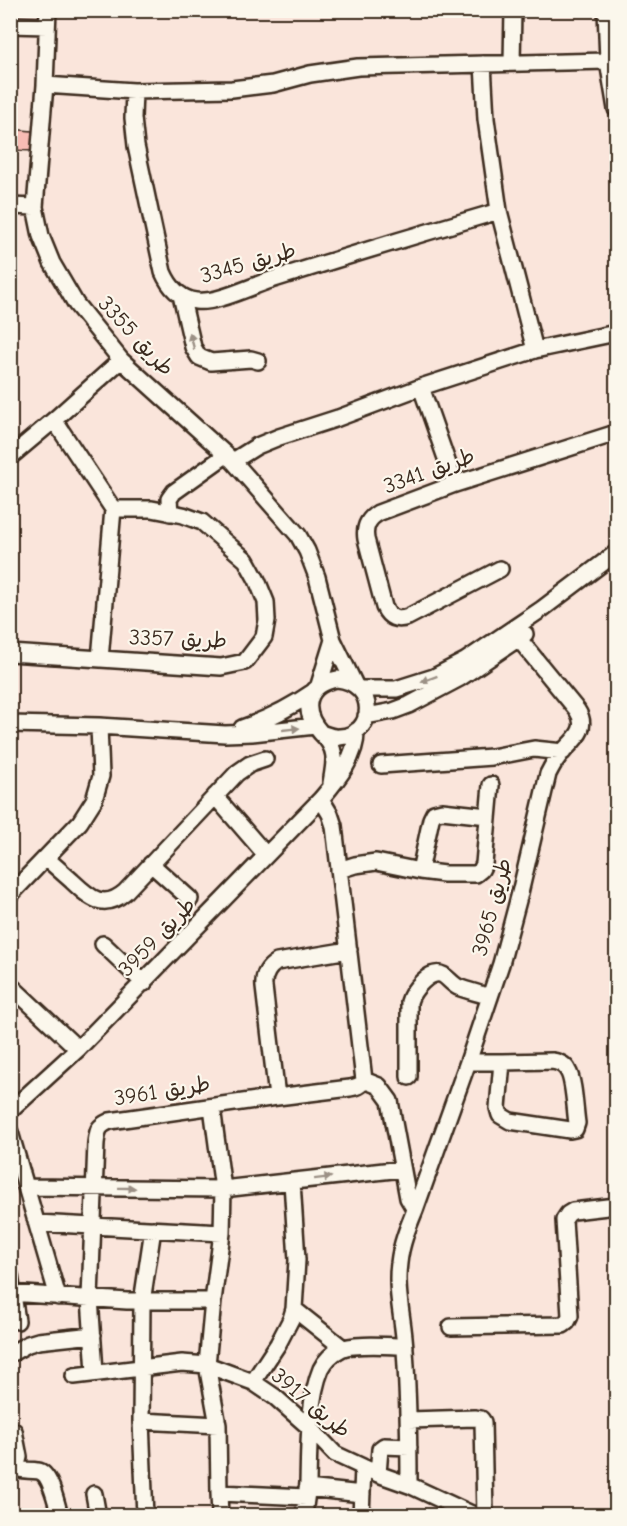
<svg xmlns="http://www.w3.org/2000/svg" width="627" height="1526" font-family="'Comic Neue','Playpen Sans Arabic',sans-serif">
<rect width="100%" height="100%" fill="#fae5db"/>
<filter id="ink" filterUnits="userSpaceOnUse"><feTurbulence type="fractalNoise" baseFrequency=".0167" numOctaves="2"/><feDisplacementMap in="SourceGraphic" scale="12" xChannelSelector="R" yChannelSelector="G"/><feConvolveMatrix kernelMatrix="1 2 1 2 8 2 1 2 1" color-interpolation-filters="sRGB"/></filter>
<g filter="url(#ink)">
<path fill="#f7bcb4" stroke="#3b2a1e" stroke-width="1.5" d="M 10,129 L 32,131 L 34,151 L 10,150 Z"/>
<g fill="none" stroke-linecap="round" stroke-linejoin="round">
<g stroke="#3b2a1e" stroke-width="20">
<path id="minor" d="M 48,10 L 45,85 L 35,207 L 41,236 L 52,263 L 76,304 L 121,360 L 233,461 L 298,535 L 307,551 L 317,577 L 333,640 L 354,683
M 606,10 L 608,61 L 616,109
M 10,25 L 47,26
M 512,63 L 513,10
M 483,64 L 486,119 L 499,211 L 535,350
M 45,85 L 134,91 L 232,89 L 273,84 L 310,74 L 358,67 L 608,61
M 134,91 L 133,118 L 136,146 L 163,272 C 169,286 180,299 196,301 C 216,304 251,286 271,280 C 347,256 423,233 499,211
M 10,206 L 35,207
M 181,295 L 193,347 L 199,357 L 211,362 L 251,359 L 258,361
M 421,387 L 455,484
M 54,420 L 113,509 L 100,659
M 10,457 L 54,420 L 121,360
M 233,461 L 257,446 L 279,437 L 338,418 L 421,387 L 535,350 L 616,333
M 170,513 L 169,499 L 174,492 L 226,455
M 500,569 L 408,617 C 397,621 389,618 384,607 L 366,539 C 364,527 368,519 378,513 L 455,484 L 616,433
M 10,653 L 221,667 L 245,662 L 264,637 L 267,620 L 266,602 L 257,580 L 246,560 L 202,522 L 183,515 L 152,509 L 113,509
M 337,679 C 378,683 376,735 340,737 C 333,738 327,735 321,733 C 301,711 305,685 337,679 Z
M 319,685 L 333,640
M 361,689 L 396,689 L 434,677 L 465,661 L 542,609 L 616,553
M 366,716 L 393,711 L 409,705 L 460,678 L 525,634
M 10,724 L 99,726 L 225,734 L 252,733 L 315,726
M 242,728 C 268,719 290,708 313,692
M 321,733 C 338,749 335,761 331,783
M 381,765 L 492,757 L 534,749 L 563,752
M 215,796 L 266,855
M 321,799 L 330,814 L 334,826 L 364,1080 L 379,1086 L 390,1101 L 408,1198 L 415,1210
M 46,858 C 55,866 63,873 72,881 C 89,897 103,911 125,892 L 237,773 L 250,764 L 265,759
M 151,864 L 190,899
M 339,870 L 355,865 L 376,862 L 420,871 L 444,874 L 476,874 L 481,870 L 484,864 L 491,785
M 420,871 L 431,819 L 434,813 L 442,811 L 488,816
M 10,895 L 80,822 L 94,800 L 101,776 L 99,726
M 103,944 L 144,983
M 10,985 L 78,1049
M 552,1061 C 559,1062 565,1064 568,1071 C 574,1080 575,1110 577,1123 L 575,1129 L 570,1130 L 510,1121 L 500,1115 L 498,1108 L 502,1062 Z
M 468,1062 L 502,1062
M 409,1077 L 409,1002 C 412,991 430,968 443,975 C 448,978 452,984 458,987 C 468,991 479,993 490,997
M 277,1097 L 264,987 C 263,976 267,968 277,962 L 349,950
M 212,1107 L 223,1189 L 222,1233 L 213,1301 L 207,1365 L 218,1425 L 219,1493 L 220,1516
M 10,1111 L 78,1049 L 321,799 C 337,780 357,757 356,731
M 10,1132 L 58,1297
M 26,1187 L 223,1189 L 402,1169
M 37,1223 L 222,1233
M 10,1275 L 17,1321
M 10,1293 L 127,1301 L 213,1301
M 294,1309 L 343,1348
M 451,1327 L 563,1325 L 567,1322 L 570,1316 L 564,1220 L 568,1214 L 573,1211 L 616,1206
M 10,1354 L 28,1344 L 38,1341 L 93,1335
M 95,1372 L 90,1298 L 96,1143 C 98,1130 97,1127 110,1121 L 277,1097 L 350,1088 C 356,1087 361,1086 364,1080
M 74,1376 L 182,1363 L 207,1365 L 253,1382 L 275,1397 L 310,1428 L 335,1454 L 378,1474 L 409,1485 L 476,1516
M 253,1382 L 278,1344 L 291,1319 L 294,1309 L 297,1260 L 292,1182
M 409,1420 L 475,1418 L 481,1419 L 483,1422 L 485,1516
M 141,1421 L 218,1425
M 14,1431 L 19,1457 L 16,1469
M 10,1466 C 21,1472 28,1469 38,1471 C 50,1472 57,1505 60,1516
M 378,1474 L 380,1449 L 384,1446 L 409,1447
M 409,1485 C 409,1440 408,1395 405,1350 C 404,1321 395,1292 399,1263 C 401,1244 408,1227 415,1210 L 468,1062 L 501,964 L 520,893 L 548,774 C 551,768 554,762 559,756 C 570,742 591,731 577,710 L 518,638
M 307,1488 L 362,1494
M 219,1493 L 306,1497
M 94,1494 L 98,1516
M 145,1516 L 141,1421 L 142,1302 L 153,1229
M 304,1516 C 305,1505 307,1494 308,1483 C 309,1449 308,1400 321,1369 C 325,1361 333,1353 341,1349 C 353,1343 390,1346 405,1346
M 361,1516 L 363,1467"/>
</g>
<use href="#minor" stroke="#fbf7ec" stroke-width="15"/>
</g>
<defs><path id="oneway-solid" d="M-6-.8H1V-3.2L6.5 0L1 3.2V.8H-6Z" transform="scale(1.5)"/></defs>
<g fill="#9b9085">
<use href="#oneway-solid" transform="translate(192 341) rotate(-105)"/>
<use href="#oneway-solid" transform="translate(429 679) rotate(159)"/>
<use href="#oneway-solid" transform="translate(291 729) rotate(-6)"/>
<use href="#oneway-solid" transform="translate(323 1178) rotate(-7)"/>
<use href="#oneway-solid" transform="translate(127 1188) rotate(1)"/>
</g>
</g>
<g text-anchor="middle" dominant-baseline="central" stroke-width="4.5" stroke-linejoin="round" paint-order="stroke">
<g font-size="22" fill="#3b2a1e" stroke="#fbf7ec">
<text transform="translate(248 263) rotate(-16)">طريق 3345</text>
<text transform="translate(136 336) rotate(47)">طريق 3355</text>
<text transform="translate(429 471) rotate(-20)">طريق 3341</text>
<text transform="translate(178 639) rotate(2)">طريق 3357</text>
<text transform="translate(492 907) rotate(-75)">طريق 3965</text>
<text transform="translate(157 937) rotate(-46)">طريق 3959</text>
<text transform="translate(162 1091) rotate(-9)">طريق 3961</text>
<text transform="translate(311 1403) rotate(40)">طريق 3917</text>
</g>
</g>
<rect width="627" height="1526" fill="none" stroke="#fbf7ec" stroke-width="36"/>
<rect x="18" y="18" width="591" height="1490" fill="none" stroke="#3b2a1e" stroke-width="2" filter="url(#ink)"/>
</svg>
